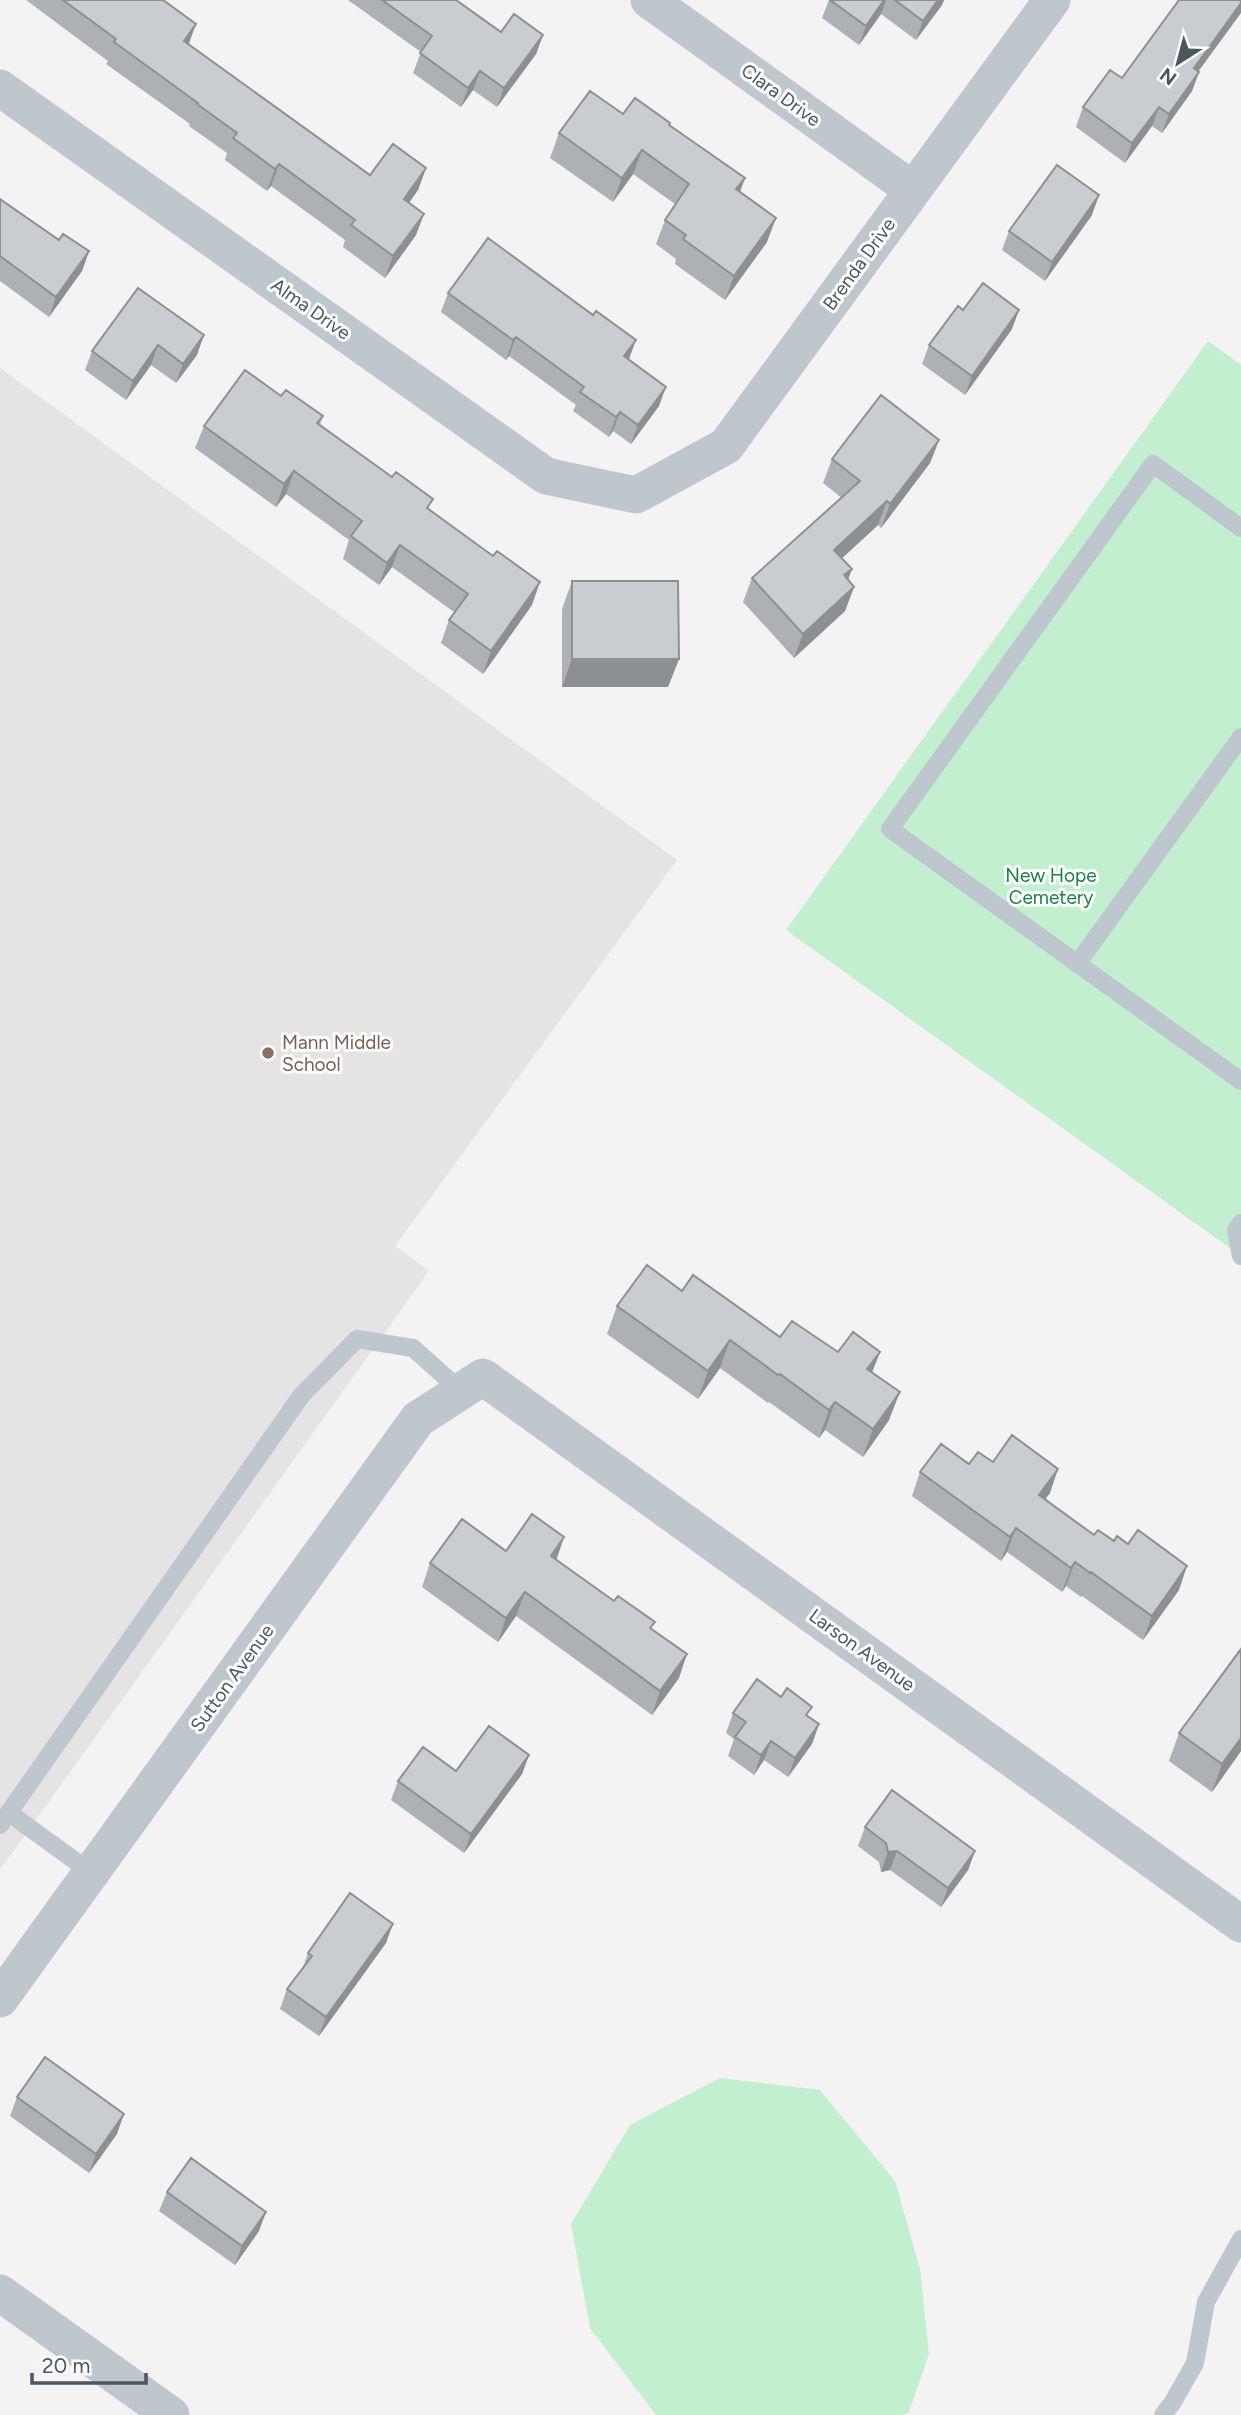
<svg xmlns="http://www.w3.org/2000/svg" width="1241" height="2415" font-family="Figtree,sans-serif">
<rect width="100%" height="100%" fill="#f4f2f2"/>
<path fill="#e5e3e4" d="M 0,368 L 677,860 L 395,1246 L 429,1271 L 0,1870 Z"/>
<path fill="#c2efcf" d="M 1208,341 L 1241,365 L 1241,1256 L 786,930 Z
M 720,2078 L 820,2090 L 895,2181 L 920,2269 L 929,2354 L 909,2412 L 903,2415 L 656,2415 L 590,2328 L 571,2224 L 630,2125 Z"/>
<g fill="none" stroke-linecap="round" stroke-linejoin="round">
<path stroke="#bec7ce" stroke-width="18" d="M 1241,528 L 1153,464 L 890,829 L 1241,1081
M 1077,964 L 1241,737
M 1241,1223 L 1236,1230 L 1241,1256
M 9,1813 L 92,1873
M 0,1825 L 301,1396 L 357,1339 L 413,1348 L 461,1391
M 1163,2415 L 1173,2402 L 1195,2363 L 1206,2302 L 1241,2239"/>
<path stroke="#bec7ce" stroke-width="37" d="M 649,0 L 913,190
M 0,88 L 546,476 L 636,495 L 726,446 L 1052,0
M 0,1999 L 418,1419 L 483,1377 L 1241,1924
M 0,2293 L 171,2415"/>
</g>
<path fill="#adb0b4" d="M 26,0 L 163,0 L 189,44 L 370,175 L 426,168 L 418,190 L 409,203 L 416,235 L 385,278 L 343,247 L 345,240 L 271,186 L 267,191 L 225,160 L 227,153 L 189,126 L 190,124 L 106,64 L 108,61 Z
M 348,0 L 456,0 L 501,32 L 543,35 L 536,54 L 497,107 L 473,90 L 461,107 L 413,73 L 421,52 Z
M 829,0 L 944,0 L 942,5 L 916,40 L 881,14 L 859,45 L 822,18 Z
M 1199,72 L 1192,91 L 1162,133 L 1152,126 L 1125,163 L 1076,127 L 1083,107 L 1122,78 Z
M 623,114 L 670,125 L 745,178 L 740,192 L 767,242 L 725,300 L 675,264 L 676,259 L 656,244 L 665,220 L 675,204 L 633,174 L 613,202 L 550,158 L 559,133 Z
M 0,199 L 59,240 L 89,251 L 82,271 L 49,317 L 0,281 Z
M 1092,215 L 1045,281 L 1002,250 L 1009,231 Z
M 138,288 L 197,355 L 176,383 L 151,365 L 126,400 L 85,370 L 92,351 Z
M 448,293 L 628,360 L 659,406 L 631,444 L 613,431 L 609,437 L 573,411 L 576,405 L 509,356 L 506,360 L 441,312 Z
M 963,310 L 1012,329 L 965,395 L 922,364 L 929,345 Z
M 281,396 L 323,416 L 320,425 L 429,510 L 532,605 L 483,674 L 441,643 L 449,620 L 454,612 L 392,567 L 379,585 L 343,559 L 349,540 L 286,494 L 276,507 L 195,448 L 204,426 Z
M 939,440 L 930,463 L 881,528 L 878,525 L 842,558 L 852,569 L 848,580 L 854,587 L 845,611 L 794,658 L 743,602 L 752,578 L 842,498 L 823,483 L 832,459 Z
M 572,581 L 679,659 L 668,687 L 562,687 L 562,609 Z
M 682,1291 L 780,1337 L 838,1352 L 880,1352 L 872,1372 L 889,1420 L 863,1457 L 825,1430 L 819,1438 L 769,1402 L 768,1403 L 720,1368 L 698,1399 L 607,1334 L 617,1306 Z
M 993,1462 L 1050,1493 L 1045,1499 L 1094,1535 L 1179,1590 L 1143,1640 L 1082,1596 L 1081,1597 L 1066,1586 L 1062,1592 L 1007,1552 L 1001,1561 L 912,1496 L 920,1472 Z
M 564,1537 L 556,1559 L 652,1629 L 679,1678 L 652,1715 L 516,1616 L 498,1642 L 422,1587 L 430,1563 L 506,1551 Z
M 733,1713 L 809,1717 L 819,1724 L 812,1744 L 788,1777 L 764,1760 L 754,1775 L 728,1756 L 734,1739 L 726,1733 Z
M 1179,1733 L 1241,1751 L 1212,1792 L 1169,1761 Z
M 529,1755 L 522,1774 L 464,1853 L 391,1800 L 398,1781 L 456,1771 Z
M 865,1827 L 975,1851 L 968,1870 L 941,1907 L 890,1870 L 881,1872 L 879,1862 L 858,1846 Z
M 386,1943 L 319,2036 L 280,2009 L 287,1989 L 302,1970 L 308,1953 Z
M 17,2097 L 117,2134 L 89,2173 L 10,2116 Z
M 167,2192 L 259,2231 L 235,2265 L 159,2211 Z"/>
<path fill="#8d9092" d="M 884,0 L 886,0 L 881,14 L 859,45 L 866,26 Z
M 938,0 L 944,0 L 942,5 L 916,40 L 923,21 Z
M 1241,3 L 1241,13 L 1187,87 L 1194,68 Z
M 196,24 L 188,46 L 184,41 Z
M 543,35 L 536,54 L 497,107 L 504,88 Z
M 480,71 L 473,90 L 461,107 L 468,88 Z
M 1199,72 L 1192,91 L 1162,133 L 1169,114 Z
M 1159,107 L 1152,126 L 1125,163 L 1132,143 Z
M 642,150 L 633,174 L 613,202 L 622,178 Z
M 279,164 L 271,186 L 267,191 L 275,169 Z
M 426,168 L 418,190 L 396,221 L 404,199 Z
M 745,178 L 736,202 L 736,189 Z
M 1099,195 L 1092,215 L 1045,281 L 1052,262 Z
M 424,214 L 416,235 L 385,278 L 393,256 Z
M 776,218 L 767,242 L 725,300 L 734,276 Z
M 89,251 L 82,271 L 49,317 L 56,297 Z
M 1019,310 L 1012,329 L 965,395 L 972,376 Z
M 204,335 L 197,355 L 176,383 L 183,364 Z
M 516,337 L 509,356 L 506,360 L 513,340 Z
M 636,340 L 629,359 L 617,376 L 624,356 Z
M 158,345 L 151,365 L 126,400 L 133,381 Z
M 666,387 L 659,406 L 631,444 L 638,425 Z
M 620,412 L 613,431 L 609,437 L 616,417 Z
M 939,440 L 930,463 L 881,528 L 890,504 Z
M 294,471 L 286,494 L 276,507 L 284,484 Z
M 887,501 L 878,525 L 825,574 L 834,550 Z
M 400,545 L 392,567 L 379,585 L 387,563 Z
M 852,569 L 843,592 L 844,575 Z
M 540,582 L 532,605 L 483,674 L 491,651 Z
M 854,587 L 845,611 L 794,658 L 803,634 Z
M 572,659 L 679,659 L 668,687 L 562,687 Z
M 730,1340 L 720,1368 L 698,1399 L 708,1371 Z
M 880,1352 L 869,1380 L 867,1369 Z
M 900,1392 L 889,1420 L 863,1457 L 873,1429 Z
M 835,1402 L 825,1430 L 819,1438 L 829,1410 Z
M 1058,1469 L 1050,1493 L 1030,1519 L 1039,1495 Z
M 1016,1528 L 1007,1552 L 1001,1561 L 1010,1537 Z
M 564,1537 L 556,1561 L 551,1556 Z
M 1075,1562 L 1066,1586 L 1062,1592 L 1071,1568 Z
M 1187,1566 L 1179,1590 L 1143,1640 L 1152,1616 Z
M 525,1592 L 516,1616 L 498,1642 L 506,1618 Z
M 687,1654 L 679,1678 L 652,1715 L 660,1691 Z
M 819,1724 L 812,1744 L 788,1777 L 795,1758 Z
M 1241,1738 L 1241,1751 L 1212,1792 L 1222,1764 Z
M 771,1741 L 764,1760 L 754,1775 L 761,1755 Z
M 529,1755 L 522,1774 L 464,1853 L 471,1834 Z
M 897,1851 L 890,1870 L 881,1872 L 888,1852 Z
M 975,1851 L 968,1870 L 941,1907 L 948,1888 Z
M 393,1924 L 386,1943 L 319,2036 L 326,2017 Z
M 124,2114 L 117,2134 L 89,2173 L 96,2154 Z
M 266,2212 L 259,2231 L 235,2265 L 242,2246 Z"/>
<path fill="#c9cdd1" stroke="#8d9092" stroke-width="2" d="M 63,0 L 163,0 L 196,24 L 184,41 L 370,175 L 393,144 L 426,168 L 404,199 L 424,214 L 393,256 L 351,225 L 355,220 L 279,164 L 275,169 L 233,138 L 237,133 L 197,104 L 198,103 L 114,42 L 116,39 Z
M 382,0 L 456,0 L 501,32 L 514,14 L 543,35 L 504,88 L 480,71 L 468,88 L 420,53 L 432,36 Z
M 830,0 L 884,0 L 866,26 Z
M 895,0 L 938,0 L 923,21 Z
M 1179,0 L 1241,0 L 1241,3 L 1194,68 L 1199,72 L 1169,114 L 1159,107 L 1132,143 L 1083,107 L 1110,70 L 1122,78 Z
M 590,91 L 623,114 L 635,98 L 670,123 L 669,125 L 745,178 L 736,189 L 776,218 L 734,276 L 683,239 L 686,235 L 665,220 L 689,184 L 642,150 L 622,178 L 559,133 Z
M 1057,165 L 1099,195 L 1052,262 L 1009,231 Z
M 0,199 L 59,240 L 63,234 L 89,251 L 56,297 L 0,256 Z
M 488,238 L 593,315 L 596,311 L 636,340 L 624,356 L 666,387 L 638,425 L 620,412 L 616,417 L 580,392 L 584,387 L 516,337 L 513,340 L 448,293 Z
M 983,283 L 1019,310 L 972,376 L 929,345 L 958,306 L 963,310 Z
M 138,288 L 204,335 L 183,364 L 158,345 L 133,381 L 92,351 Z
M 245,370 L 281,396 L 286,390 L 323,416 L 317,423 L 392,477 L 396,472 L 433,499 L 427,508 L 493,556 L 497,551 L 540,582 L 491,651 L 449,620 L 468,594 L 400,545 L 387,563 L 351,536 L 362,521 L 294,471 L 284,484 L 204,426 Z
M 881,395 L 939,440 L 890,504 L 887,501 L 834,550 L 852,569 L 844,575 L 854,587 L 803,634 L 752,578 L 860,481 L 832,459 Z
M 572,581 L 678,581 L 679,659 L 572,659 Z
M 647,1265 L 682,1291 L 693,1275 L 780,1337 L 792,1321 L 838,1352 L 853,1332 L 880,1352 L 867,1369 L 900,1392 L 873,1429 L 835,1402 L 829,1410 L 780,1374 L 778,1375 L 730,1340 L 708,1371 L 617,1306 Z
M 1012,1435 L 1058,1469 L 1039,1495 L 1094,1535 L 1098,1530 L 1114,1541 L 1117,1536 L 1128,1544 L 1138,1530 L 1187,1566 L 1152,1616 L 1091,1572 L 1090,1573 L 1075,1562 L 1071,1568 L 1016,1528 L 1010,1537 L 920,1472 L 941,1444 L 969,1464 L 978,1452 L 993,1462 Z
M 532,1514 L 564,1537 L 551,1556 L 614,1601 L 618,1596 L 655,1622 L 650,1628 L 687,1654 L 660,1691 L 525,1592 L 506,1618 L 430,1563 L 462,1519 L 506,1551 Z
M 1241,1649 L 1241,1738 L 1222,1764 L 1179,1733 Z
M 757,1679 L 781,1697 L 787,1688 L 812,1707 L 806,1715 L 819,1724 L 795,1758 L 771,1741 L 761,1755 L 735,1737 L 746,1722 L 733,1713 Z
M 489,1726 L 529,1755 L 471,1834 L 398,1781 L 423,1747 L 456,1771 Z
M 892,1790 L 975,1851 L 948,1888 L 897,1851 L 888,1852 L 886,1843 L 865,1827 Z
M 350,1893 L 393,1924 L 326,2017 L 287,1989 L 312,1956 L 308,1953 Z
M 45,2057 L 124,2114 L 96,2154 L 17,2097 Z
M 191,2158 L 266,2212 L 242,2246 L 167,2192 Z"/>
<circle fill="#8d6e63" stroke="#fff" stroke-width="2.5" cx="268" cy="1053" r="7"/>
<g text-anchor="middle" dominant-baseline="central" stroke-width="6" stroke-linejoin="round" paint-order="stroke">
<g font-size="19" fill="#4a575f" stroke="#fff">
<text transform="translate(781 95) rotate(36)">Clara Drive</text>
<text transform="translate(859 264) rotate(-54)">Brenda Drive</text>
<text transform="translate(311 309) rotate(35)">Alma Drive</text>
<text transform="translate(862 1650) rotate(36)">Larson Avenue</text>
<text transform="translate(232 1678) rotate(-54)">Sutton Avenue</text>
</g>
<g font-size="19" fill="#1a8143" stroke="#fff">
<text x="1051" y="875">New Hope<tspan x="1051" dy="22">Cemetery</tspan></text>
</g>
<g font-size="19" fill="#785e54" stroke="#fff" text-anchor="start">
<text x="282" y="1042">Mann Middle<tspan x="282" dy="22">School</tspan></text>
</g>
</g>
<g transform="translate(1178 63) rotate(216)" stroke="#ffffff" stroke-width="5" paint-order="stroke">
<path d="M0-5L12 26L0 18L-12 26Z" fill="#4a575f"/>
<text y="-10" font-size="19" font-weight="bold" text-anchor="middle" fill="#4a575f">N</text>
</g>
<path d="M32 2373v10h114v-10" fill="none" stroke="#4a575f" stroke-width="3.5"/>
<text x="42" y="2373" font-size="21" fill="#4a575f" stroke="#ffffff" stroke-width="5" paint-order="stroke">20 m</text>
</svg>
